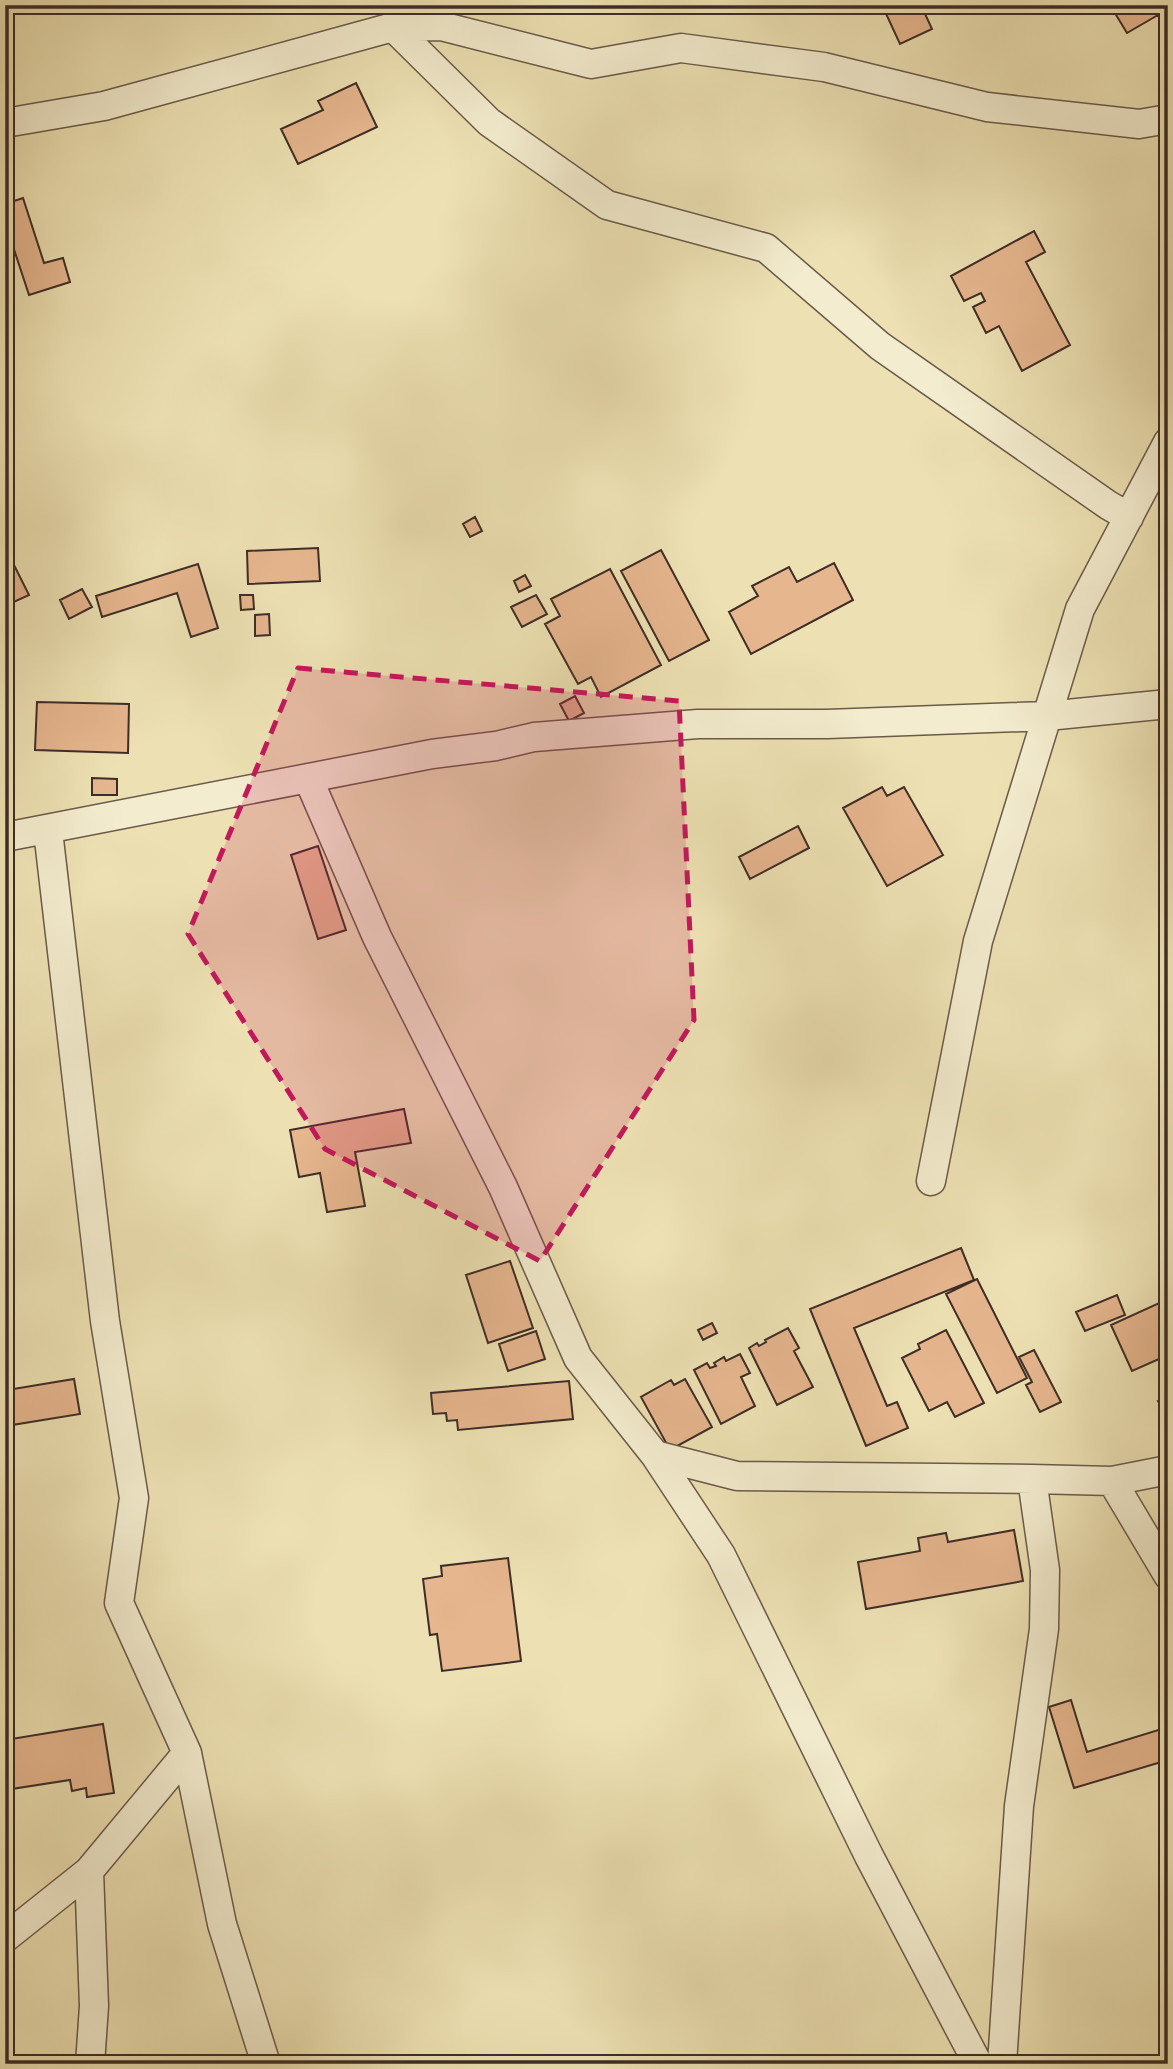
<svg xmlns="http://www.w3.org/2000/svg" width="1173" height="2069" font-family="'Sorts Mill Goudy',serif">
<rect width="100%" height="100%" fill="#ede1b3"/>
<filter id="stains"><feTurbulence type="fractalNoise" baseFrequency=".00286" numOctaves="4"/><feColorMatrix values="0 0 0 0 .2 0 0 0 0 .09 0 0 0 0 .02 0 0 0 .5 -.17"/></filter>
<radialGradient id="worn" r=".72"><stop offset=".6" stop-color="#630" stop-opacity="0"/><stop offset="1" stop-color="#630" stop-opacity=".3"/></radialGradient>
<path fill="#e6b68e" stroke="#3e2d26" stroke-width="2" d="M 882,5 L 921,5 L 932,29 L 900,44 Z
M 1110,5 L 1168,5 L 1168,31 L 1158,15 L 1127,33 Z
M 356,83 L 377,127 L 298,164 L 281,129 L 323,110 L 318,101 Z
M 23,198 L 44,263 L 63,258 L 70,282 L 29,295 L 5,222 L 5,204 Z
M 1034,231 L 1045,252 L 1026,262 L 1070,345 L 1022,371 L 999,326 L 986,333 L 973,307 L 985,301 L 981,293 L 964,301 L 951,276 Z
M 475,517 L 482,531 L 470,537 L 463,524 Z
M 5,547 L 29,595 L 5,606 Z
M 318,548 L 320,581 L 248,584 L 247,551 Z
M 661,550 L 709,640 L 669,661 L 621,571 Z
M 834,563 L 853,600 L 751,654 L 729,612 L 758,596 L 752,586 L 789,567 L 797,582 Z
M 198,564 L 218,628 L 191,637 L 177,593 L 102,617 L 96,596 Z
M 610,569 L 661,665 L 601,697 L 591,677 L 578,684 L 545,624 L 560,616 L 551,599 Z
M 525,575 L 531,586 L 519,592 L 514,581 Z
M 82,589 L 92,607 L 69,619 L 60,600 Z
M 240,595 L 253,595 L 254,609 L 241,610 Z
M 536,595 L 547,614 L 522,627 L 511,607 Z
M 269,614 L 270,635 L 255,636 L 255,615 Z
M 575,696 L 584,713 L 569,721 L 560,704 Z
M 37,702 L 129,704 L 128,753 L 35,750 Z
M 92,778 L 117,779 L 117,795 L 92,795 Z
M 882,787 L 887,796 L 904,787 L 943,855 L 887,886 L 843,808 Z
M 798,826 L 809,848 L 750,879 L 739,857 Z
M 318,846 L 346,930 L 318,939 L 291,855 Z
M 404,1109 L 411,1143 L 355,1152 L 365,1206 L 327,1212 L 320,1173 L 299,1177 L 290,1130 Z
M 961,1248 L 974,1280 L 854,1328 L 887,1406 L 897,1402 L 908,1428 L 866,1446 L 810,1309 Z
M 510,1261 L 533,1328 L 488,1343 L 466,1275 Z
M 977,1279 L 1027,1378 L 997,1393 L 946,1294 Z
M 1117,1295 L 1125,1315 L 1085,1331 L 1076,1312 Z
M 1168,1299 L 1168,1355 L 1132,1371 L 1111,1325 Z
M 712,1323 L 717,1333 L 703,1340 L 698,1330 Z
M 788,1328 L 799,1348 L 794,1351 L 813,1387 L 777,1405 L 749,1348 L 757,1343 L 759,1346 L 766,1342 L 765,1340 Z
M 946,1330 L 984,1403 L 955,1417 L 947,1402 L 929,1411 L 902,1358 L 920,1349 L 918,1344 Z
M 536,1331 L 545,1359 L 508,1371 L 499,1344 Z
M 1034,1350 L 1061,1402 L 1040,1412 L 1026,1385 L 1032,1382 L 1019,1357 Z
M 740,1354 L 750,1373 L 741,1377 L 755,1406 L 721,1424 L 694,1370 L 707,1363 L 710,1368 L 716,1366 L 714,1363 L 724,1357 L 726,1361 Z
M 74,1379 L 80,1414 L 12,1425 L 7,1390 Z
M 685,1379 L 712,1427 L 670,1450 L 641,1397 L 671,1380 L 674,1385 Z
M 569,1381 L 573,1419 L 458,1430 L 457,1420 L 447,1421 L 446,1413 L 433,1414 L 431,1393 Z
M 1168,1397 L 1168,1420 L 1158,1401 Z
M 1014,1530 L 1023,1581 L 866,1609 L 858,1562 L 920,1551 L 918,1538 L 946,1533 L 948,1542 Z
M 508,1558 L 521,1661 L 442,1671 L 437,1634 L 430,1635 L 423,1579 L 442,1576 L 441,1566 Z
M 1071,1700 L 1087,1752 L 1168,1727 L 1168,1760 L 1074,1788 L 1049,1707 Z
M 103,1724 L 114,1793 L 87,1797 L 86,1788 L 72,1791 L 70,1780 L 5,1790 L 5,1740 Z"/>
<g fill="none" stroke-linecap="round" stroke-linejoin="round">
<g stroke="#6a5a49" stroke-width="31">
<path id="minor" d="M 393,27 L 441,26 L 591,64 L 681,48 L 824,67 L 987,107 L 1139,124 L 1168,119
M 5,123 L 104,106 L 393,27 L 489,122 L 607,205 L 766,248 L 880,346 L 1108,505 L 1129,517
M 308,778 L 377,937 L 503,1187 L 578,1358 L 655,1455 L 737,1476 L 1032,1479
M 5,837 L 432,754 L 496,746 L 534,737 L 698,724 L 827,724 L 1047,716 L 1168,704
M 931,1181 L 978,941 L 1080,609 L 1168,442
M 655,1455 L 721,1555 L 869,1856 L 978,2064
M 1112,1481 L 1168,1575
M 187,1753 L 222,1924 L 266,2064
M 89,1871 L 94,2006 L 90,2064
M 5,1938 L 89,1871 L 187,1753 L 119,1603 L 134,1498 L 105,1321 L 48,831
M 1002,2064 L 1019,1806 L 1044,1629 L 1045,1570 L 1032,1479 L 1112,1481 L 1168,1470"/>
</g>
<use href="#minor" stroke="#f3ecce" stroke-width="28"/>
</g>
<path fill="#c2185b" fill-opacity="0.2" stroke="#c2185b" stroke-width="5" stroke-dasharray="14 9" stroke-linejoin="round" d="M 298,668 L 679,701 L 694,1020 L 540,1261 L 325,1149 L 188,934 Z"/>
<rect width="1173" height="2069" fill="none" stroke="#ede1b3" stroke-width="28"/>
<rect x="7" y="7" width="1159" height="2055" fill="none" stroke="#3e2d26" stroke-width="3.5"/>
<rect x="14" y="14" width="1145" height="2041" fill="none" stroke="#3e2d26" stroke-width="2"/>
<rect width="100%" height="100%" filter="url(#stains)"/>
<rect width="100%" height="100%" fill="url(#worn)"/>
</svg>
